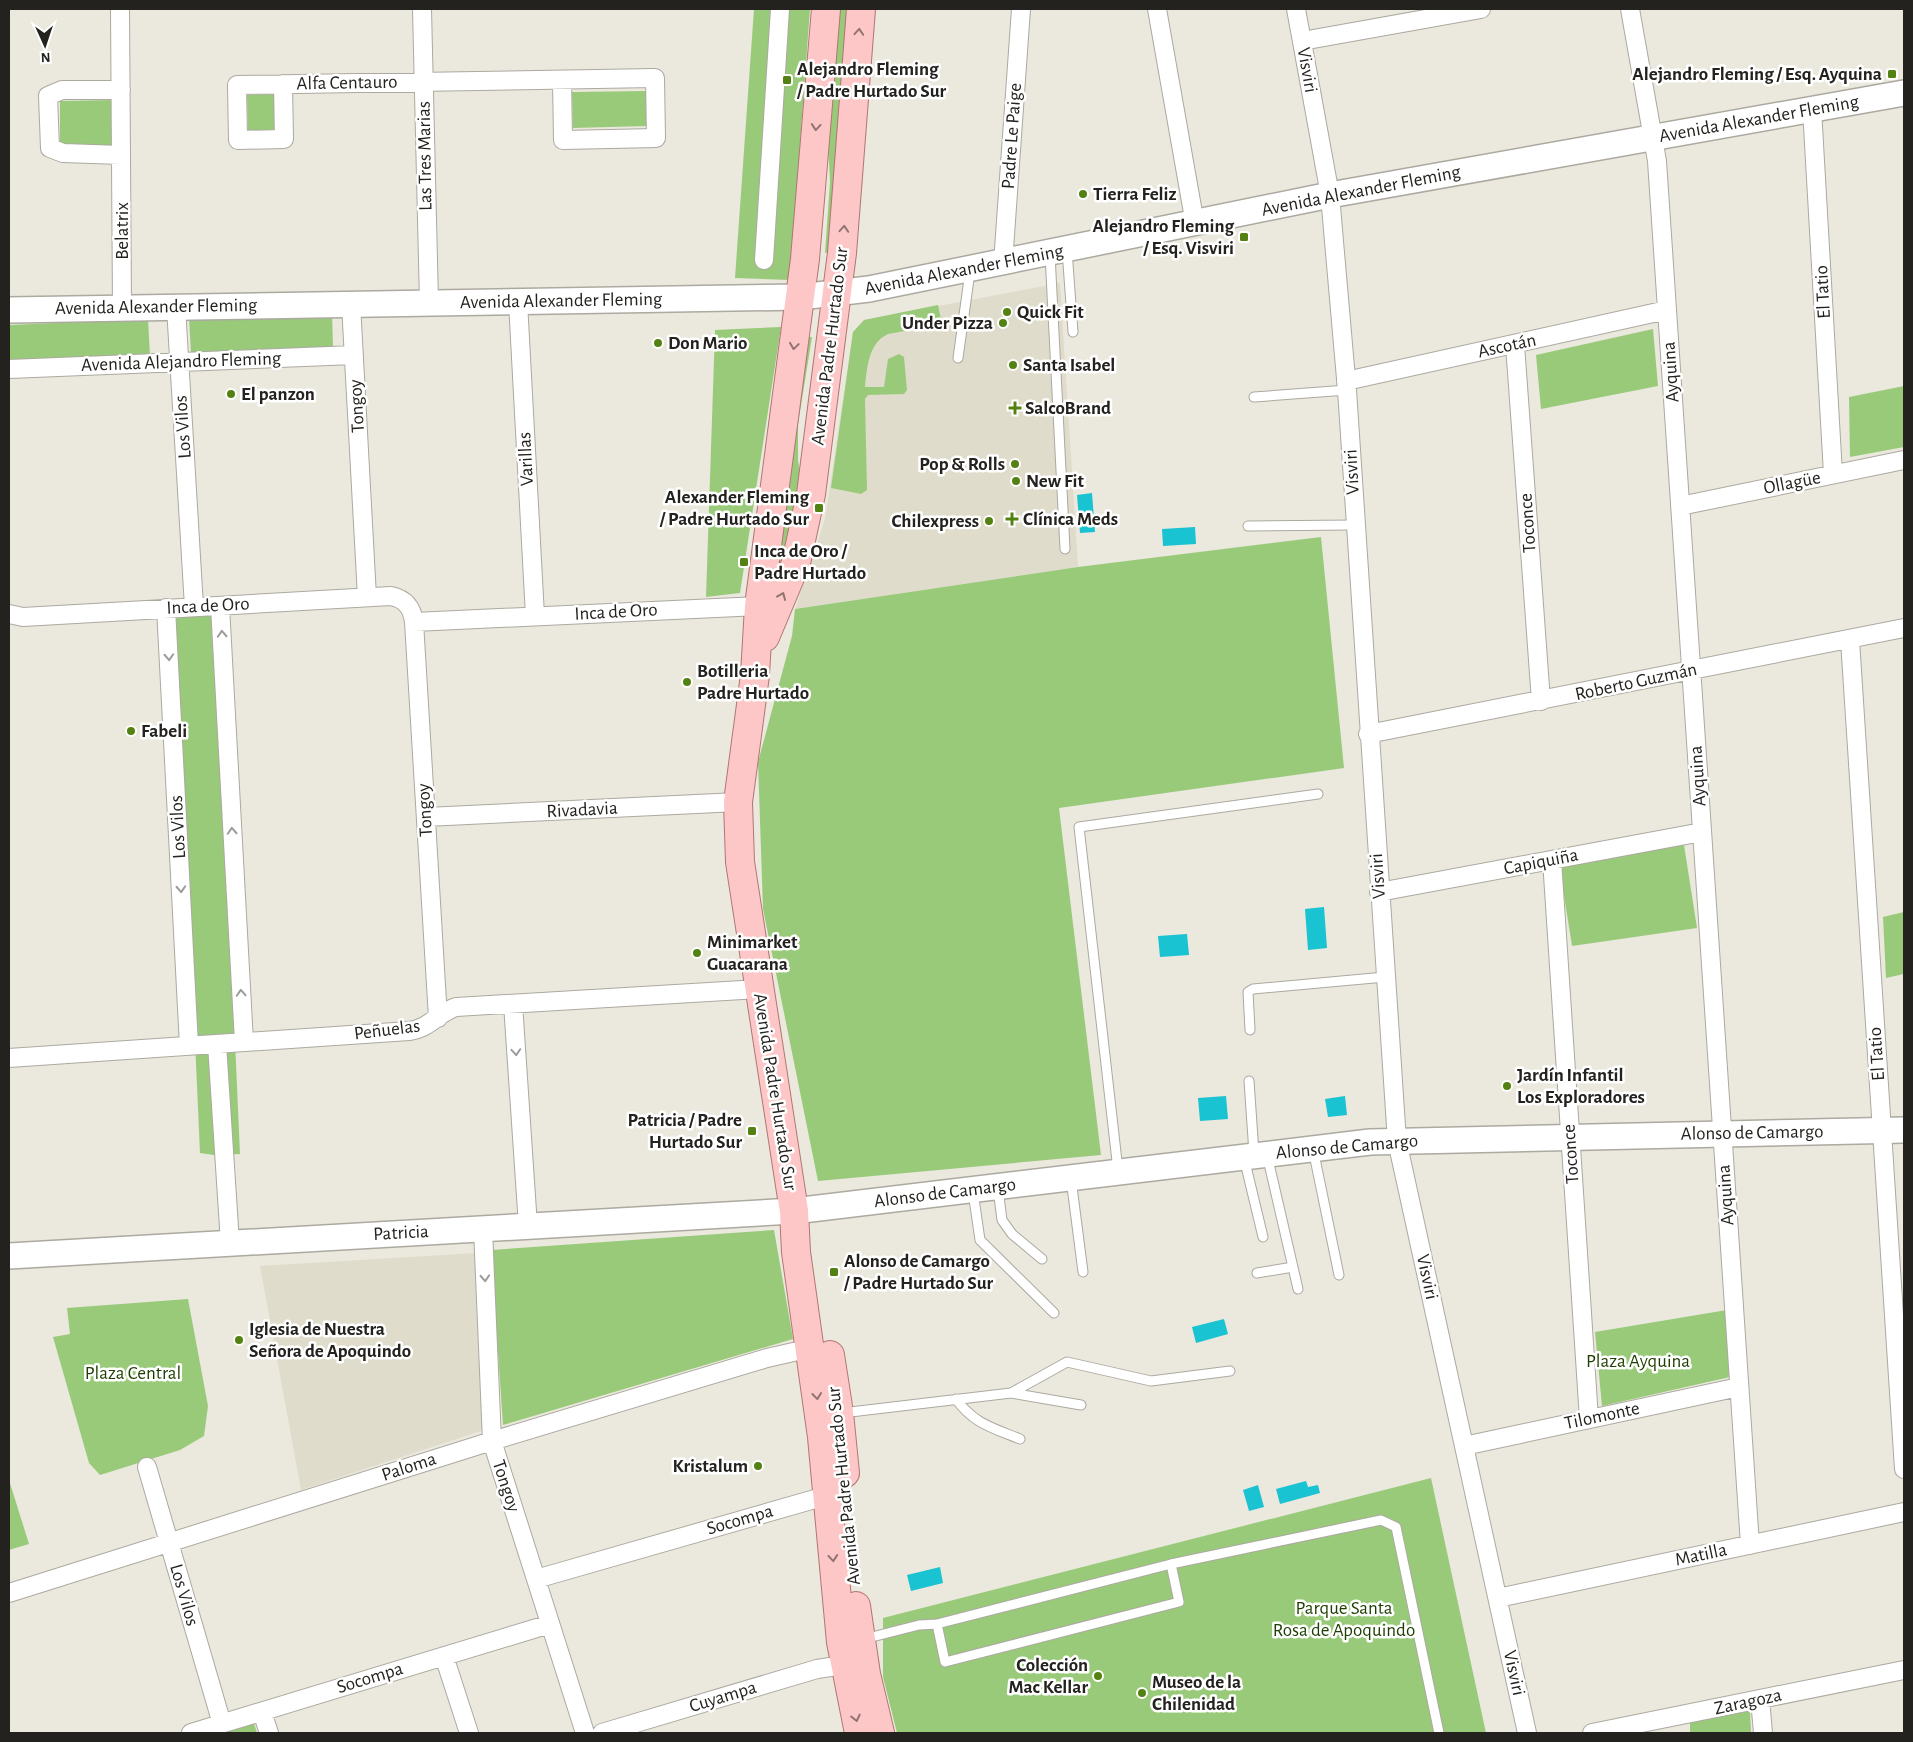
<svg xmlns="http://www.w3.org/2000/svg" width="1913" height="1742" font-family="'Alegreya Sans',sans-serif">
<rect width="100%" height="100%" fill="#ebe8de"/>
<path fill="#e0dccb" d="M 1060,283 L 1078,567 L 795,609 L 825,519 L 853,332 L 864,320 Z
M 476,1253 L 484,1430 L 301,1490 L 260,1266 Z"/>
<path fill="#99ca7a" d="M 754,9 L 810,9 L 790,280 L 735,278 Z
M 834,9 L 850,9 L 830,252 L 825,253 L 830,182 L 827,124 Z
M 646,91 L 647,126 L 573,128 L 572,92 Z
M 277,94 L 277,131 L 248,132 L 247,95 Z
M 114,100 L 114,147 L 60,147 L 60,101 Z
M 938,305 L 942,324 L 888,334 C 868,343 867,369 865,387 L 884,387 L 888,359 L 899,354 L 904,357 L 907,390 L 904,394 L 868,395 L 865,399 L 867,490 L 861,494 L 831,488 L 853,332 L 864,320 Z
M 332,311 L 333,348 L 191,354 L 189,317 Z
M 148,319 L 150,356 L 9,362 L 9,325 Z
M 781,327 L 740,593 L 706,597 L 715,330 Z
M 1653,329 L 1658,386 L 1541,409 L 1536,355 Z
M 807,337 L 812,337 L 798,424 L 798,460 L 801,480 L 778,586 L 776,567 Z
M 1904,386 L 1904,447 L 1850,457 L 1849,397 Z
M 1321,537 L 1344,768 L 1059,808 L 1101,1155 L 818,1181 L 763,909 L 758,762 L 792,636 L 795,609 L 1078,567 Z
M 216,611 L 240,1154 L 214,1155 L 200,1153 L 176,616 Z
M 1684,845 L 1697,928 L 1572,946 L 1559,864 Z
M 1904,912 L 1904,974 L 1886,978 L 1883,917 Z
M 774,1230 L 793,1339 L 503,1425 L 491,1250 Z
M 188,1299 L 208,1406 L 204,1436 L 180,1450 L 100,1475 L 89,1463 L 53,1337 L 70,1334 L 67,1308 Z
M 1727,1310 L 1730,1377 L 1602,1406 L 1595,1332 Z
M 1431,1478 L 1486,1733 L 897,1733 L 883,1677 L 883,1618 Z
M 9,1480 L 29,1544 L 9,1550 Z
M 1750,1711 L 1751,1733 L 1690,1733 L 1690,1722 Z
M 253,1720 L 257,1733 L 215,1733 Z"/>
<path fill="#19c3d1" d="M 1092,493 L 1095,532 L 1080,533 L 1077,495 Z
M 1195,527 L 1196,544 L 1163,546 L 1162,529 Z
M 1324,907 L 1327,948 L 1308,950 L 1305,909 Z
M 1187,934 L 1189,955 L 1160,957 L 1158,936 Z
M 1226,1096 L 1228,1119 L 1200,1121 L 1198,1098 Z
M 1345,1096 L 1347,1115 L 1328,1117 L 1325,1099 Z
M 1224,1319 L 1228,1334 L 1196,1343 L 1192,1327 Z
M 1306,1481 L 1308,1487 L 1318,1485 L 1320,1493 L 1280,1504 L 1276,1489 Z
M 1258,1485 L 1264,1507 L 1249,1511 L 1243,1490 Z
M 940,1567 L 943,1583 L 911,1591 L 907,1575 Z"/>
<g fill="none" stroke-linecap="round" stroke-linejoin="round">
<g stroke="#aca9a0" stroke-width="11">
<path id="lane" d="M 1067,250 L 1073,332
M 1050,254 L 1065,549
M 958,358 L 970,272
M 1254,397 L 1347,390
M 1248,526 L 1355,525
M 1250,1030 L 1248,992 L 1253,989 L 1385,977
M 1249,1081 L 1254,1153
M 1313,1149 L 1339,1275
M 1267,1155 L 1298,1289
M 1244,1158 L 1263,1237
M 1118,1170 L 1079,827 L 1318,794
M 1071,1179 L 1083,1272
M 998,1189 L 1002,1220 L 1012,1234 L 1042,1259
M 973,1192 L 980,1240 L 1054,1313
M 1257,1273 L 1293,1267
M 1011,1393 L 1081,1405
M 956,1399 C 974,1424 993,1428 1020,1439
M 842,1413 L 1011,1393 L 1067,1362 L 1151,1381 L 1230,1371
M 937,1624 L 945,1662 L 1179,1602 L 1171,1564
M 864,1639 L 919,1625 L 937,1624 L 1171,1564 L 1381,1520 L 1396,1527 L 1439,1733"/>
</g>
<g stroke="#aca9a0" stroke-width="20">
<path id="street" d="M 120,9 L 122,308
M 422,9 L 429,303
M 1157,9 L 1195,224
M 1296,9 L 1330,195 L 1333,230 L 1347,390 L 1397,1141 L 1527,1733
M 1630,9 L 1657,161 L 1750,1545
M 1302,41 L 1481,9
M 283,84 L 284,139 L 238,140 L 237,85 C 376,83 516,80 655,78 L 656,138 L 563,140 L 562,80
M 121,90 L 62,90 L 48,96 L 50,148 L 63,153 L 121,155
M 1812,109 L 1833,474
M 764,260 L 780,9
M 1003,263 L 1021,9
M 518,302 L 535,616
M 351,304 L 367,597
M 176,307 L 194,607
M 1515,345 L 1541,701
M 9,369 L 354,355
M 1346,381 L 1667,310
M 1680,506 L 1904,460
M 220,606 L 244,1042
M 166,608 L 189,1046
M 9,614 L 23,617 L 391,596 C 405,599 412,607 414,622 L 438,1018
M 414,622 L 759,606
M 1850,640 L 1904,1469
M 1368,734 L 1904,628
M 426,817 L 738,802
M 1552,860 L 1589,1419
M 1379,892 L 1702,832
M 513,1004 L 528,1226
M 217,1044 L 230,1243
M 9,1058 L 409,1031 C 431,1028 437,1013 456,1007 L 759,989
M 483,1229 L 492,1441 L 585,1733
M 1464,1446 L 1739,1387
M 147,1467 L 222,1724
M 536,1579 L 829,1495
M 9,1593 L 492,1441 L 767,1358 L 811,1348
M 1498,1598 L 1904,1512
M 444,1656 L 469,1733
M 1760,1699 L 1763,1733
M 262,1712 L 269,1733
M 191,1733 L 550,1624
M 602,1733 L 817,1669 L 844,1665
M 1592,1733 L 1904,1670"/>
</g>
<g stroke="#aca9a0" stroke-width="28">
<path id="secondary" d="M 9,310 L 800,297 L 869,289 L 1330,195 L 1904,93
M 9,1256 L 794,1211 L 1370,1142 L 1904,1130"/>
</g>
<g stroke="#b17573" stroke-width="30">
<path id="primary" d="M 826,9 L 805,259 L 759,606 L 755,675 L 738,802 L 740,862 L 794,1211 L 796,1252 L 822,1437 L 841,1642 L 859,1733
M 765,637 L 796,563 L 811,494 L 842,253 L 861,9
M 830,1355 L 839,1413 L 845,1473
M 856,1606 L 866,1674 L 880,1733"/>
</g>
<use href="#lane" stroke="#fff" stroke-width="9"/>
<use href="#street" stroke="#fff" stroke-width="18"/>
<use href="#secondary" stroke="#fff" stroke-width="25"/>
<use href="#primary" stroke="#fec7c7" stroke-width="28"/>
</g>
<defs><path id="oneway-chevron" d="M-2-3.5L2.5 0L-2 3.5" fill="none" stroke-width="1.6" stroke-linecap="round" stroke-linejoin="round" transform="scale(1.25)"/></defs>
<g stroke="#907472">
<use href="#oneway-chevron" transform="translate(859 32) rotate(-86)"/>
<use href="#oneway-chevron" transform="translate(816 127) rotate(95)"/>
<use href="#oneway-chevron" transform="translate(844 229) rotate(-86)"/>
<use href="#oneway-chevron" transform="translate(794 346) rotate(98)"/>
<use href="#oneway-chevron" transform="translate(782 596) rotate(-67)"/>
<use href="#oneway-chevron" transform="translate(817 1396) rotate(83)"/>
<use href="#oneway-chevron" transform="translate(833 1558) rotate(85)"/>
<use href="#oneway-chevron" transform="translate(856 1718) rotate(77)"/>
</g>
<g stroke="#9c9c9a">
<use href="#oneway-chevron" transform="translate(222 634) rotate(-93)"/>
<use href="#oneway-chevron" transform="translate(169 657) rotate(87)"/>
<use href="#oneway-chevron" transform="translate(232 831) rotate(-93)"/>
<use href="#oneway-chevron" transform="translate(181 889) rotate(87)"/>
<use href="#oneway-chevron" transform="translate(241 993) rotate(-93)"/>
<use href="#oneway-chevron" transform="translate(516 1052) rotate(86)"/>
<use href="#oneway-chevron" transform="translate(485 1278) rotate(87)"/>
</g>
<g fill="#548212" stroke="#fff" stroke-width="2">
<rect x="1887" y="69" width="10" height="10" rx="2.5"/>
<rect x="782" y="75" width="10" height="10" rx="2.5"/>
<circle cx="1083" cy="194" r="5"/>
<rect x="1239" y="232" width="10" height="10" rx="2.5"/>
<circle cx="1007" cy="312" r="5"/>
<circle cx="1003" cy="323" r="5"/>
<circle cx="658" cy="343" r="5"/>
<circle cx="1013" cy="365" r="5"/>
<circle cx="231" cy="394" r="5"/>
<path d="M1012.5 400.5h5v5h5v5h-5v5h-5v-5h-5v-5h5z"/>
<circle cx="1015" cy="464" r="5"/>
<circle cx="1016" cy="481" r="5"/>
<rect x="814" y="503" width="10" height="10" rx="2.5"/>
<path d="M1009.5 511.5h5v5h5v5h-5v5h-5v-5h-5v-5h5z"/>
<circle cx="989" cy="521" r="5"/>
<rect x="739" y="557" width="10" height="10" rx="2.5"/>
<circle cx="687" cy="682" r="5"/>
<circle cx="131" cy="731" r="5"/>
<circle cx="697" cy="953" r="5"/>
<circle cx="1507" cy="1086" r="5"/>
<rect x="747" y="1126" width="10" height="10" rx="2.5"/>
<rect x="829" y="1267" width="10" height="10" rx="2.5"/>
<circle cx="239" cy="1340" r="5"/>
<circle cx="758" cy="1466" r="5"/>
<circle cx="1098" cy="1676" r="5"/>
<circle cx="1142" cy="1693" r="5"/>
</g>
<g text-anchor="middle" dominant-baseline="central" stroke-width="5" stroke-linejoin="round" paint-order="stroke">
<g font-size="19" font-weight="bold" fill="#23221e" stroke="#fff" text-anchor="start">
<text x="797" y="69">Alejandro Fleming<tspan x="797" dy="22">/ Padre Hurtado Sur</tspan></text>
<text x="1882" y="74" text-anchor="end">Alejandro Fleming / Esq. Ayquina</text>
<text x="1093" y="194">Tierra Feliz</text>
<text x="1234" y="226" text-anchor="end">Alejandro Fleming<tspan x="1234" dy="22">/ Esq. Visviri</tspan></text>
<text x="1017" y="312">Quick Fit</text>
<text x="993" y="323" text-anchor="end">Under Pizza</text>
<text x="668" y="343">Don Mario</text>
<text x="1023" y="365">Santa Isabel</text>
<text x="241" y="394">El panzon</text>
<text x="1025" y="408">SalcoBrand</text>
<text x="1005" y="464" text-anchor="end">Pop &amp; Rolls</text>
<text x="1026" y="481">New Fit</text>
<text x="809" y="497" text-anchor="end">Alexander Fleming<tspan x="809" dy="22">/ Padre Hurtado Sur</tspan></text>
<text x="1023" y="519">Clínica Meds</text>
<text x="979" y="521" text-anchor="end">Chilexpress</text>
<text x="754" y="551">Inca de Oro /<tspan x="754" dy="22">Padre Hurtado</tspan></text>
<text x="697" y="671">Botilleria<tspan x="697" dy="22">Padre Hurtado</tspan></text>
<text x="141" y="731">Fabeli</text>
<text x="707" y="942">Minimarket<tspan x="707" dy="22">Guacarana</tspan></text>
<text x="1517" y="1075">Jardín Infantil<tspan x="1517" dy="22">Los Exploradores</tspan></text>
<text x="742" y="1120" text-anchor="end">Patricia / Padre<tspan x="742" dy="22">Hurtado Sur</tspan></text>
<text x="844" y="1261">Alonso de Camargo<tspan x="844" dy="22">/ Padre Hurtado Sur</tspan></text>
<text x="249" y="1329">Iglesia de Nuestra<tspan x="249" dy="22">Señora de Apoquindo</tspan></text>
<text x="748" y="1466" text-anchor="end">Kristalum</text>
<text x="1088" y="1665" text-anchor="end">Colección<tspan x="1088" dy="22">Mac Kellar</tspan></text>
<text x="1152" y="1682">Museo de la<tspan x="1152" dy="22">Chilenidad</tspan></text>
</g>
<g font-size="19" fill="#23221e" stroke="#fff">
<text transform="translate(1307 70) rotate(80)">Visviri</text>
<text transform="translate(347 83) rotate(-1)">Alfa Centauro</text>
<text transform="translate(1759 119) rotate(-10)">Avenida Alexander Fleming</text>
<text transform="translate(1012 136) rotate(-86)">Padre Le Paige</text>
<text transform="translate(425 156) rotate(-91)">Las Tres Marias</text>
<text transform="translate(1361 191) rotate(-11)">Avenida Alexander Fleming</text>
<text transform="translate(122 231) rotate(-90)">Belatrix</text>
<text transform="translate(964 270) rotate(-11)">Avenida Alexander Fleming</text>
<text transform="translate(1823 292) rotate(-93)">El Tatio</text>
<text transform="translate(561 301) rotate(-1)">Avenida Alexander Fleming</text>
<text transform="translate(156 307) rotate(-1)">Avenida Alexander Fleming</text>
<text transform="translate(830 346) rotate(-83)">Avenida Padre Hurtado Sur</text>
<text transform="translate(1507 346) rotate(-12)">Ascotán</text>
<text transform="translate(181 362) rotate(-2)">Avenida Alejandro Fleming</text>
<text transform="translate(1671 372) rotate(-94)">Ayquina</text>
<text transform="translate(357 406) rotate(-93)">Tongoy</text>
<text transform="translate(183 427) rotate(-94)">Los Vilos</text>
<text transform="translate(526 459) rotate(-93)">Varillas</text>
<text transform="translate(1352 472) rotate(-93)">Visviri</text>
<text transform="translate(1792 483) rotate(-11)">Ollagüe</text>
<text transform="translate(1528 523) rotate(-94)">Toconce</text>
<text transform="translate(208 606) rotate(-3)">Inca de Oro</text>
<text transform="translate(616 612) rotate(-3)">Inca de Oro</text>
<text transform="translate(1636 682) rotate(-12)">Roberto Guzmán</text>
<text transform="translate(1698 776) rotate(-94)">Ayquina</text>
<text transform="translate(425 810) rotate(-93)">Tongoy</text>
<text transform="translate(582 810) rotate(-3)">Rivadavia</text>
<text transform="translate(178 827) rotate(-93)">Los Vilos</text>
<text transform="translate(1541 862) rotate(-11)">Capiquiña</text>
<text transform="translate(1378 876) rotate(-94)">Visviri</text>
<text transform="translate(387 1030) rotate(-7)">Peñuelas</text>
<text transform="translate(1877 1054) rotate(-94)">El Tatio</text>
<text transform="translate(775 1092) rotate(81)">Avenida Padre Hurtado Sur</text>
<text transform="translate(1752 1133) rotate(-1)">Alonso de Camargo</text>
<text transform="translate(1347 1147) rotate(-5)">Alonso de Camargo</text>
<text transform="translate(1571 1154) rotate(-94)">Toconce</text>
<text transform="translate(945 1193) rotate(-7)">Alonso de Camargo</text>
<text transform="translate(1726 1195) rotate(-94)">Ayquina</text>
<text transform="translate(401 1233) rotate(-3)">Patricia</text>
<text transform="translate(1427 1277) rotate(78)">Visviri</text>
<text transform="translate(1602 1416) rotate(-12)">Tilomonte</text>
<text transform="translate(409 1467) rotate(-18)">Paloma</text>
<text transform="translate(506 1486) rotate(72)">Tongoy</text>
<text transform="translate(844 1486) rotate(-96)">Avenida Padre Hurtado Sur</text>
<text transform="translate(740 1520) rotate(-16)">Socompa</text>
<text transform="translate(1701 1555) rotate(-12)">Matilla</text>
<text transform="translate(184 1595) rotate(74)">Los Vilos</text>
<text transform="translate(1514 1673) rotate(78)">Visviri</text>
<text transform="translate(370 1678) rotate(-17)">Socompa</text>
<text transform="translate(723 1697) rotate(-17)">Cuyampa</text>
<text transform="translate(1748 1702) rotate(-12)">Zaragoza</text>
</g>
<g font-size="19" fill="#1e3e01" stroke="#fff">
<text x="1638" y="1361">Plaza Ayquina</text>
<text x="133" y="1373">Plaza Central</text>
<text x="1344" y="1608">Parque Santa<tspan x="1344" dy="22">Rosa de Apoquindo</tspan></text>
</g>
</g>
<rect width="1913" height="1742" fill="none" stroke="#23221e" stroke-width="20"/>
<g transform="translate(45 45) rotate(177)" stroke="#ffffff" stroke-width="4" paint-order="stroke">
<path d="M0-4L9 19L0 12L-9 19Z" fill="#23221e"/>
<text y="-8" font-size="14" font-weight="bold" text-anchor="middle" fill="#23221e">N</text>
</g>
</svg>
